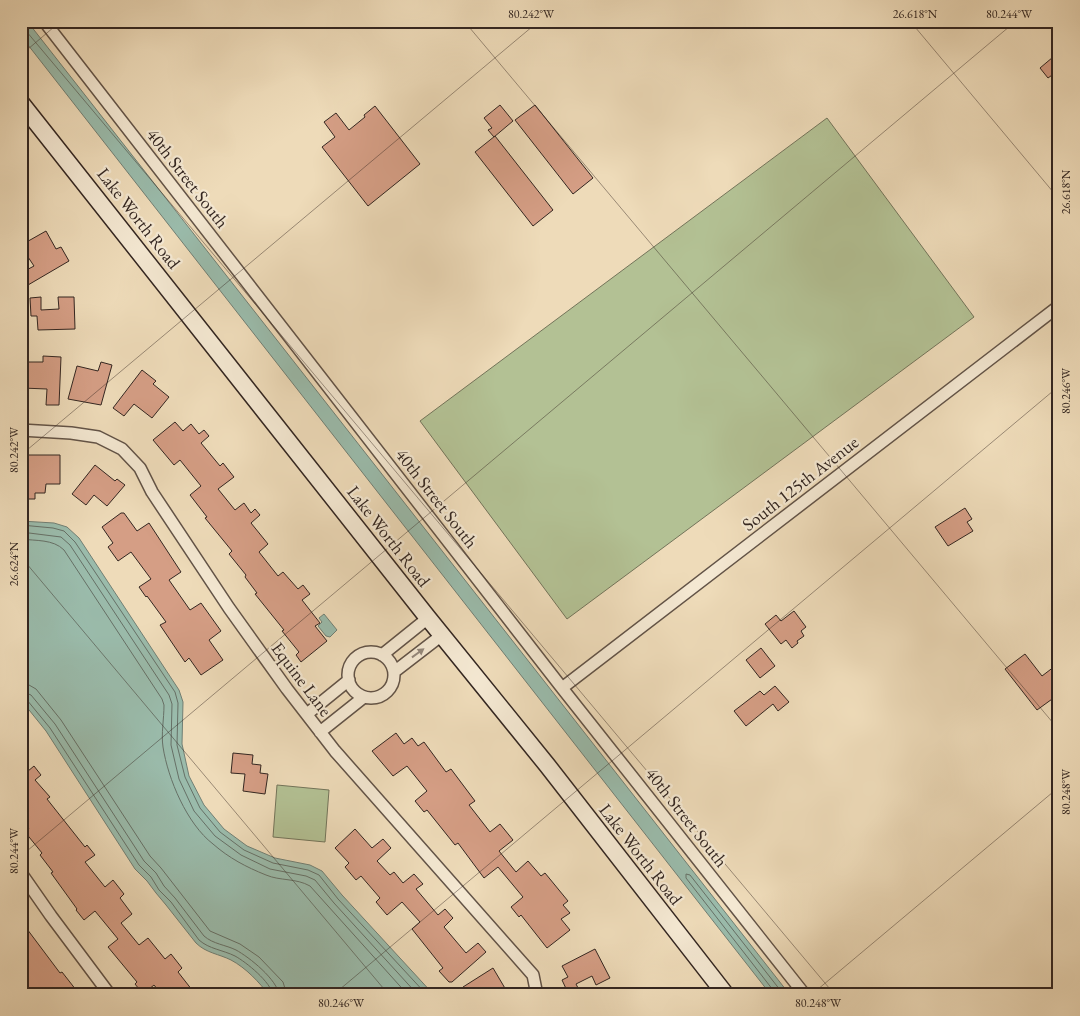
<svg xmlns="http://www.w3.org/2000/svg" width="1080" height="1016" font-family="'EB Garamond',serif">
<rect width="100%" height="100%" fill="#eedbb9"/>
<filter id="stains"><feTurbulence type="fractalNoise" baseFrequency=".004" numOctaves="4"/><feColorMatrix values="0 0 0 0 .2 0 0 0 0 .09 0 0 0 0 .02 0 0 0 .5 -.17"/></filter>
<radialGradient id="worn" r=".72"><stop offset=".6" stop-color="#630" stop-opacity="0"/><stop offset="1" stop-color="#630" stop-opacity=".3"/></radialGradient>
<path fill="#b3c194" stroke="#73745a" d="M 827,118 L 974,317 L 567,619 L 420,421 Z
M 277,785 L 329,790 L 325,842 L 273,837 Z"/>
<path fill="#9abbab" stroke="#717f74" d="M 21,21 L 27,21 L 790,995 L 771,995 L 21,36 Z
M 21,521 L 54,523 L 67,527 L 79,538 L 179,690 L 183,702 L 182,744 L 189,776 L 204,805 L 224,829 L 247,846 L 275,858 L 310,865 L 322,871 L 342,895 L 434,995 L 269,995 C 259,982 246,968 231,960 C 219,954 206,953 196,943 L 166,905 L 156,893 L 147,881 L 135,869 L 46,731 L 21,700 Z
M 324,614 L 337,630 L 330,637 L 326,636 L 318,626 L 322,622 L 319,618 Z"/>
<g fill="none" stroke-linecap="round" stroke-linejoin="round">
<path stroke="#667066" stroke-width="1" d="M 21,525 L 53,528 L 64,531 L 75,542 L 175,692 L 178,703 L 177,745 L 185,777 L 200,808 L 220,832 L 244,850 L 273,863 L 308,870 L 319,875 L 338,899 L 427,995
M 21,532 L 61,537 L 70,545 L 169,695 L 172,704 L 171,745 L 179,779 L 194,811 L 215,836 L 241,855 L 270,869 L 306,876 L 315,880 L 334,903 L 418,995
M 21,539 C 36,541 53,539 64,550 L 162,699 L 164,705 C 164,719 161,734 163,747 C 168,779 187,824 213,844 C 229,858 246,867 266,875 C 280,881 296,878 310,886 L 408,995
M 21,684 L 29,685 L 36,689 L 61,720 L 150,856 L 161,868 L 210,931 L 240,944 L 259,957 L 283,982 L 287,995
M 21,691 L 31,695 L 55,724 L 144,861 L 156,873 L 164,886 L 175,898 L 204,936 C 213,944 226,945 236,950 C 249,957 278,980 279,995
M 21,698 L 27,700 L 50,728 L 139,865 L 151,877 L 159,890 L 171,902 L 199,940 C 209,949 223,950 235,956 C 246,962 271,982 273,995
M 774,995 L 773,990 L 686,878 L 686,874 L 690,875 L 784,995"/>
</g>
<path fill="#d59e85" stroke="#332621" d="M 1059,52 L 1059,70 L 1048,78 L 1040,68 Z
M 500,105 L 513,121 L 494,137 L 488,130 L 492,128 L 484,118 Z
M 535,105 L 593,178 L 573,194 L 515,120 Z
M 375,106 L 420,164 L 368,206 L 322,147 L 335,137 L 324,122 L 336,113 L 349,130 L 365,117 L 364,115 Z
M 495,136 L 553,210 L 533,226 L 475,152 Z
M 46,231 L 56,249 L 61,247 L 69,261 L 28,285 L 21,273 L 34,266 L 26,254 L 28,253 L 23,244 Z
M 41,297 L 41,310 L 59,309 L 58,297 L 74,297 L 75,329 L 38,330 L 37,316 L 31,316 L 30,298 Z
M 43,356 L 61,357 L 59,405 L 46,405 L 47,389 L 22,388 L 23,362 L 43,362 Z
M 101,362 L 112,365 L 101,405 L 68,399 L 77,366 L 98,371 Z
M 142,370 L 156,381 L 153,384 L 169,397 L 152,418 L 134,404 L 124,416 L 113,408 Z
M 175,422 L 183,431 L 191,424 L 199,434 L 204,430 L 209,436 L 201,443 L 220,466 L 223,463 L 234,477 L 218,489 L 235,510 L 244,503 L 251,513 L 255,509 L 260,515 L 251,523 L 268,544 L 259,552 L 278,576 L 283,572 L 298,589 L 303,585 L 310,594 L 302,600 L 320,623 L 315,626 L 327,641 L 301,662 L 296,655 L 299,652 L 282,631 L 284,630 L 255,594 L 257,593 L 245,577 L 246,575 L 229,554 L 232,551 L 205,518 L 207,517 L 190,495 L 201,486 L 180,460 L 174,465 L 153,440 Z
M 28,455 L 60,455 L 60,484 L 46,484 L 45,493 L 35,493 L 35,499 L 27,499 Z
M 95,465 L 115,481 L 117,479 L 125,485 L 107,506 L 94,495 L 86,505 L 72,494 Z
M 965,508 L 972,519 L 967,522 L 973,531 L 948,546 L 935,527 Z
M 121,513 L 124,513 L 137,531 L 149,523 L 181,572 L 169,580 L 190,610 L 201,603 L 221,631 L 209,640 L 223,660 L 201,675 L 189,658 L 185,662 L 160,625 L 166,622 L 147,596 L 146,597 L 139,587 L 151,579 L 131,552 L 118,561 L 108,547 L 113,543 L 102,527 Z
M 794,611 L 806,627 L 801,631 L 804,636 L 797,641 L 798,643 L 792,648 L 786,640 L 781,644 L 765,624 L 776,615 L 781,621 Z
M 761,648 L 775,666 L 760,678 L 746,660 Z
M 1025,654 L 1042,676 L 1059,663 L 1059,694 L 1037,710 L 1005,669 Z
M 775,686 L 789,702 L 778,711 L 773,704 L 746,726 L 734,711 L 760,691 L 764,695 Z
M 396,733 L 404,744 L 412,738 L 418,746 L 424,742 L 446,772 L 451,769 L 475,801 L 469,805 L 490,832 L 500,824 L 513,840 L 499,851 L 516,872 L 528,861 L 541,876 L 545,873 L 568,901 L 563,905 L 570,913 L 561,919 L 570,930 L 547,948 L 521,915 L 519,917 L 511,907 L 523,897 L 498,867 L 484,878 L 458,843 L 455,845 L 427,810 L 424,812 L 415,801 L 427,791 L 407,766 L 393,776 L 372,751 Z
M 233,753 L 253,755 L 252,764 L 261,765 L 260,773 L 268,774 L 265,794 L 243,791 L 245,774 L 231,773 Z
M 34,766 L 41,775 L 35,780 L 50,797 L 47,799 L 85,847 L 87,845 L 95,855 L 85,862 L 105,887 L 113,880 L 124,894 L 120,898 L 132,914 L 121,923 L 139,945 L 148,938 L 165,959 L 171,954 L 182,968 L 178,972 L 196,995 L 162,995 L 154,985 L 143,994 L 135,984 L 137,982 L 108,947 L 118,939 L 95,911 L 84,920 L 76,910 L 77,909 L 51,873 L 53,872 L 40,855 L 42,853 L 25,832 L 29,829 L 21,818 L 21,777 Z
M 355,829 L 372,848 L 383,839 L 391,848 L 377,861 L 390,875 L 394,872 L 403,883 L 414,874 L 423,884 L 416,889 L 438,915 L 445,909 L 453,918 L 444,927 L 466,953 L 478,943 L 486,952 L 452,982 L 449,982 L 439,971 L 443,968 L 412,929 L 420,922 L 402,902 L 387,915 L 376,902 L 380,898 L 361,876 L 356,880 L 345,867 L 349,863 L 335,848 Z
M 21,921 L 60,973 L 62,972 L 80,995 L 31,995 L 21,982 Z
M 595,949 L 610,978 L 596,985 L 592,976 L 576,984 L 579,990 L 569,995 L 562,980 L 568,977 L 562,966 Z
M 493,968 L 509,995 L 468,995 L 463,987 Z"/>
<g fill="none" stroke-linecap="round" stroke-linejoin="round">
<g stroke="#625347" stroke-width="14">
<path id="street" d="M 44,21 L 562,688 L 805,995
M 21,430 L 71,433 L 98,437 L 122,449 L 140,468 L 152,492 L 229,608 L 287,689 L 335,751 L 533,975 L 537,995
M348 675a23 23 0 1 1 46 0a23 23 0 1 1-46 0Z
M 382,655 L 428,618
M 394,672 L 442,635
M 562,688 L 1059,306
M 307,714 L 349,680
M 320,732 L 364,697
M 21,873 L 51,916 L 110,995"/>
</g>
<g stroke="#332621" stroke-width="19">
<path id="secondary" d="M 21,103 L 428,618 L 547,765 L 726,995"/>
</g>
<use href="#street" stroke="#f4e8d2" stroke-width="11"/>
<use href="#secondary" stroke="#f4e8d2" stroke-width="16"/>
</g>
<defs><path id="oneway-solid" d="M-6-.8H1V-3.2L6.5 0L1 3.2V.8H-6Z" transform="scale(1.25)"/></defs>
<use fill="#94877a" href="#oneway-solid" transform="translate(418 653) rotate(-36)"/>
<path fill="none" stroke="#332621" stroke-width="1" stroke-opacity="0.45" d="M 464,21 L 1059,730M 910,21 L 1059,199M 21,25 L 835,995M 21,55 L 61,21M 21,455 L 539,21M 21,557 L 389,995M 21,856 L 1016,21M 333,995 L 1059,386M 811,995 L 1059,787"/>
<g text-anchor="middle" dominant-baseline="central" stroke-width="4.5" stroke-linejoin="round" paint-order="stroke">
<g font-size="18" fill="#332621" stroke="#f4e8d2">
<text transform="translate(188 178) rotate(52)">40th Street South</text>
<text transform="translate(139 218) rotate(52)">Lake Worth Road</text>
<text transform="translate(800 483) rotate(-38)">South 125th Avenue</text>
<text transform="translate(437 498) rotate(52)">40th Street South</text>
<text transform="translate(389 536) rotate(52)">Lake Worth Road</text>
<text transform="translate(302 679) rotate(53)">Equine Lane</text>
<text transform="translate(687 817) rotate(52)">40th Street South</text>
<text transform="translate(641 854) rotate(52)">Lake Worth Road</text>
</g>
</g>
<rect width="1080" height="1016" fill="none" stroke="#eedbb9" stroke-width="55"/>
<rect x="28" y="28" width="1024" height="960" fill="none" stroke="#332621" stroke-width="2"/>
<g font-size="12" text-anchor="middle" fill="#332621">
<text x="531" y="18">80.242°W</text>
<text x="915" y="18">26.618°N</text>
<text x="1009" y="18">80.244°W</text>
<text transform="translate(1066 192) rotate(-90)" y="4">26.618°N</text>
<text transform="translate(1066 391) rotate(-90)" y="4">80.246°W</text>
<text transform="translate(14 450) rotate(-90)" y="4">80.242°W</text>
<text transform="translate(14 564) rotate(-90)" y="4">26.624°N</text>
<text transform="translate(1066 792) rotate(-90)" y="4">80.248°W</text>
<text transform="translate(14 851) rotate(-90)" y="4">80.244°W</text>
<text x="341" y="1007">80.246°W</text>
<text x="818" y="1007">80.248°W</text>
</g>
<rect width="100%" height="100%" filter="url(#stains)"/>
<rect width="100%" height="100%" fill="url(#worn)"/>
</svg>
